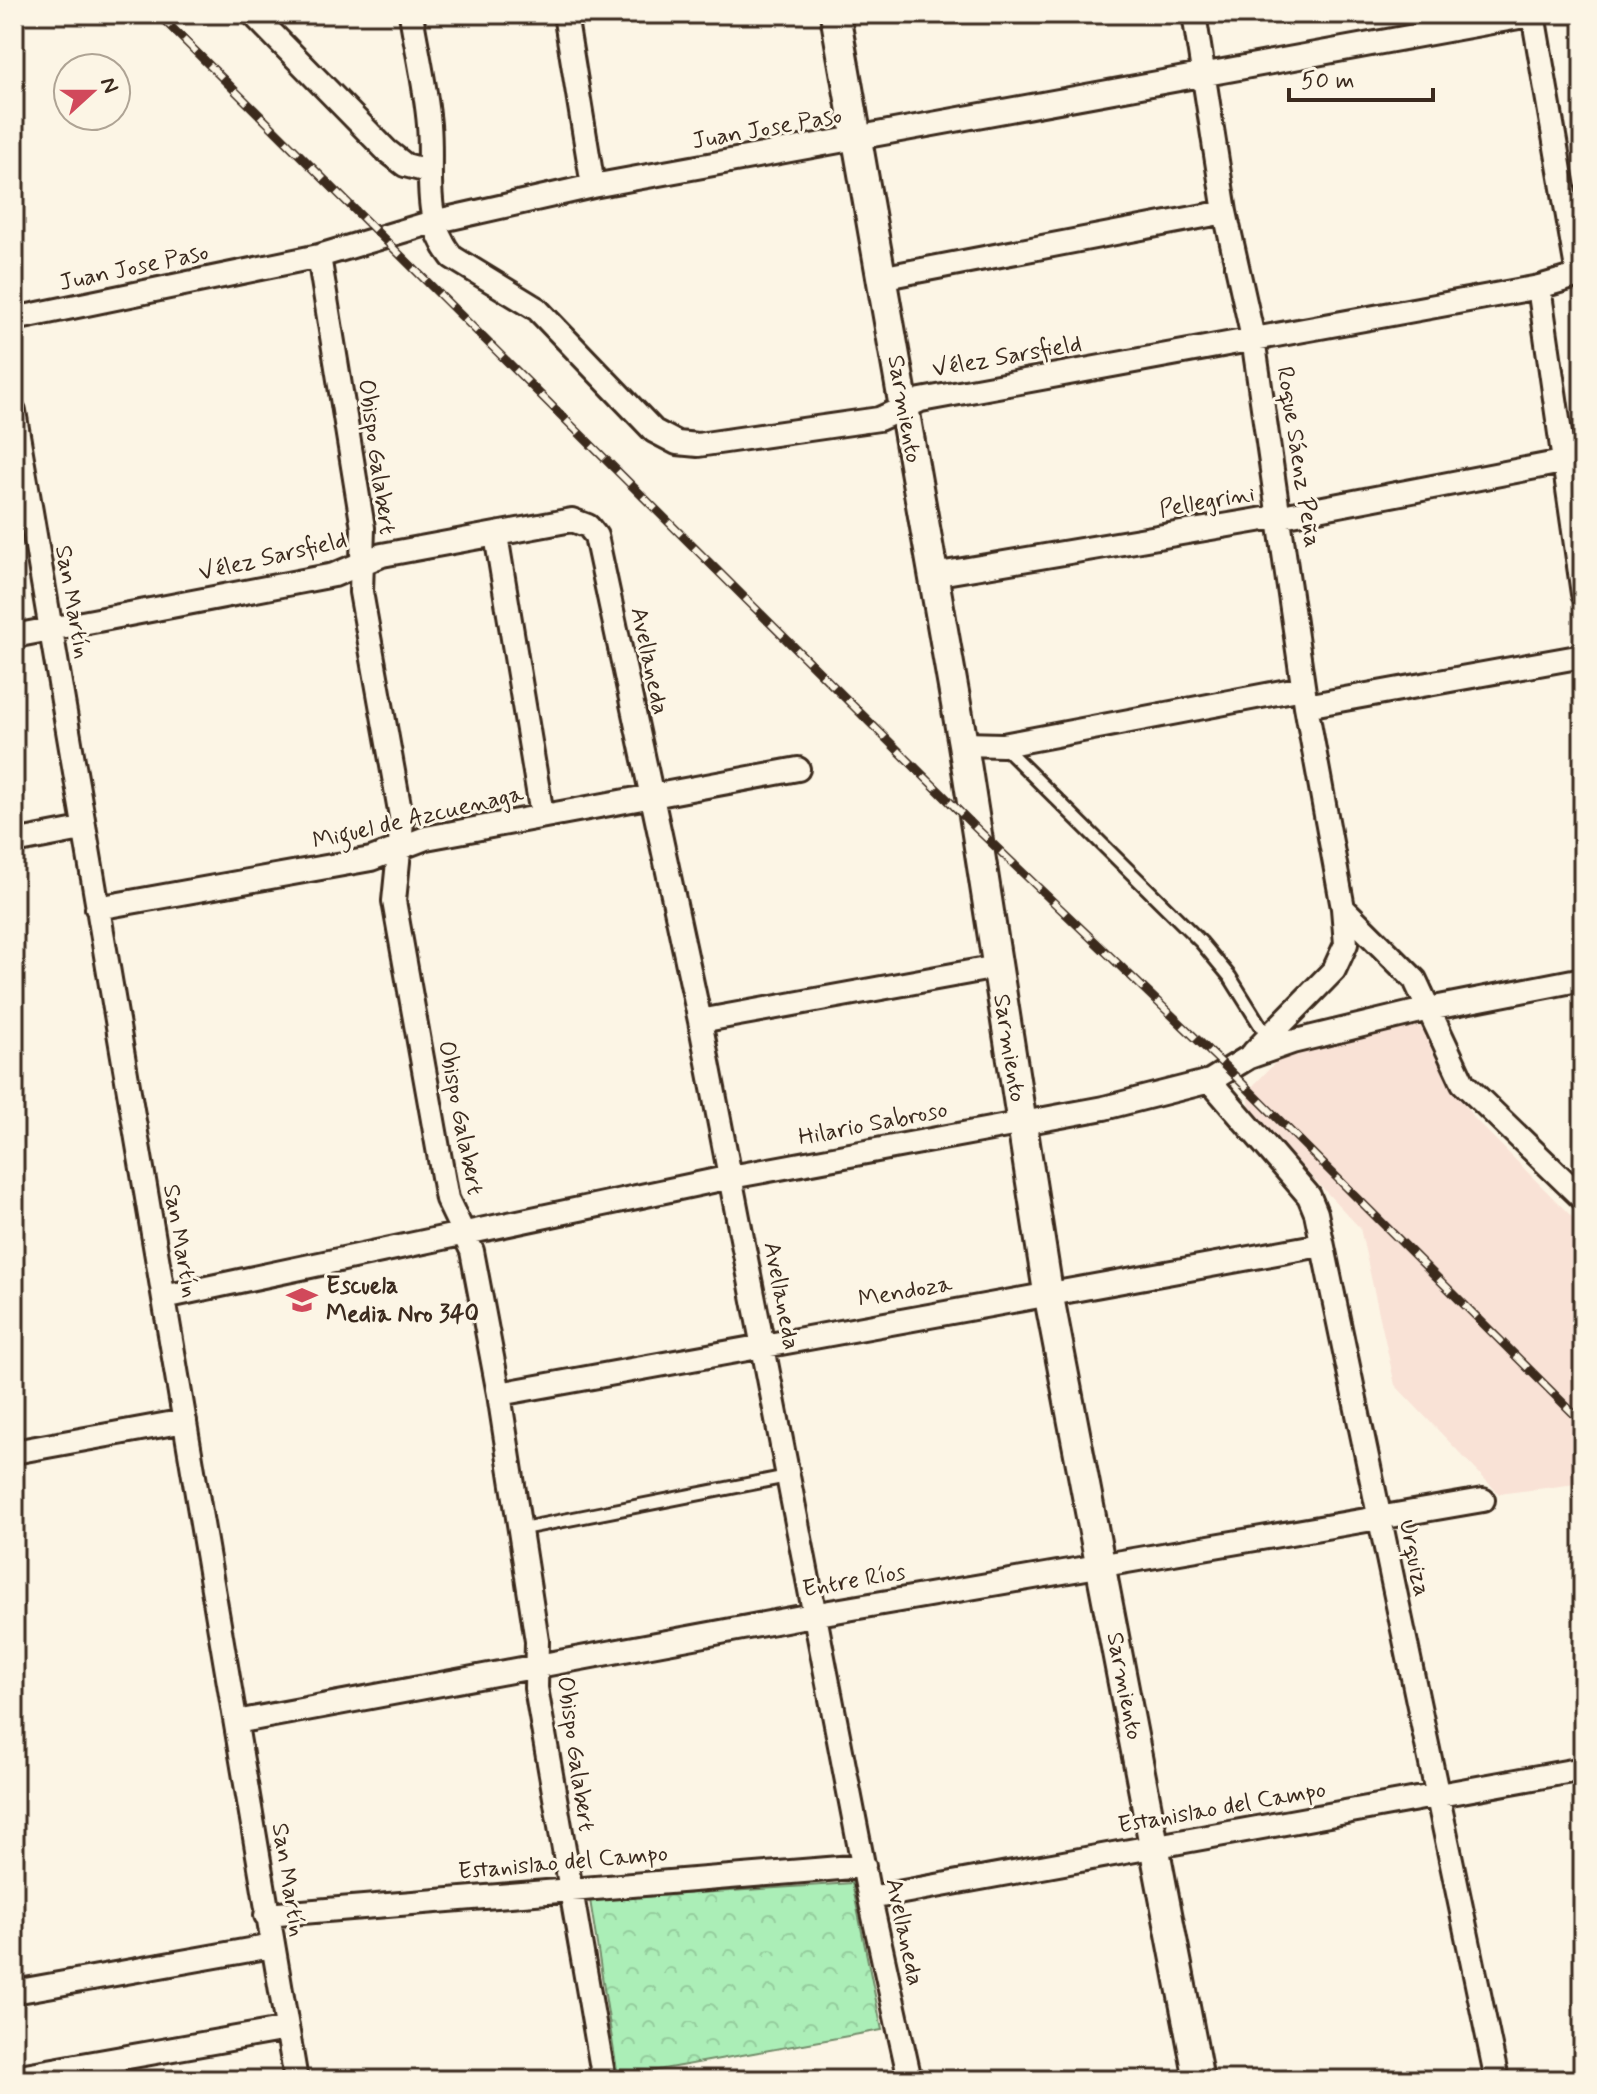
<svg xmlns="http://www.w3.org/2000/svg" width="1597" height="2094" font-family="Mynerve,sans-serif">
<defs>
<pattern id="forest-crowns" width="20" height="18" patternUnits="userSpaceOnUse" patternTransform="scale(2)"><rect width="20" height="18" fill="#abeeb7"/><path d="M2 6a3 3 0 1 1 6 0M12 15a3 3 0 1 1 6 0" fill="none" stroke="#94cc9d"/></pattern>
</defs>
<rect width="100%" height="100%" fill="#fcf5e5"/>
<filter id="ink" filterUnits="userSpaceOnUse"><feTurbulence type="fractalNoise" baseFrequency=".0125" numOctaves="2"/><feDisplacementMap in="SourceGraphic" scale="16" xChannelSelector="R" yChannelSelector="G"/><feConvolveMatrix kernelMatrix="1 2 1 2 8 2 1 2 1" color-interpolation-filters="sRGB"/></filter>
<g filter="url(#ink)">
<path fill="#f9e2d6" d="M 1417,1026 L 1429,1029 L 1461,1099 L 1473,1117 L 1583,1228 L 1583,1483 L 1499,1494 L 1395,1385 L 1360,1228 L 1250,1111 L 1248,1091 L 1278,1060 L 1313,1048 Z"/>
<path fill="url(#forest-crowns)" stroke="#738c6a" stroke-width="2" d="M 852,1883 L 882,2030 L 618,2077 L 590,1900 Z"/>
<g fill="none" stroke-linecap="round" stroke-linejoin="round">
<g stroke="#3b2a1e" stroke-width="17">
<path id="service" d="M 1003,746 L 1201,942 L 1230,977 L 1268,1038
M 520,1529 L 790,1476"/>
</g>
<g stroke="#3b2a1e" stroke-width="28">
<path id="minor" d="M 253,14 L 387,151 L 405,165 L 428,171
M 411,14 C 417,51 426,88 429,125 C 433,171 421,218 452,257 L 537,309 L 654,431 L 677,443 L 698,445 L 879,419 L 921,400 L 1539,287 L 1583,274
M 565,14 L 593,186
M 1194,14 L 1225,212 L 1253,338 L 1306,706 L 1343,908 L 1415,980 L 1463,1083 L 1583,1199
M 1533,14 L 1578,275
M 319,256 L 363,528 L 361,592 L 402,822 L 394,901 L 447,1199 L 472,1251 L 499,1394 L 537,1641 L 536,1688 L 604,2080
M 880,278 L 1225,212
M 1539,287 L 1583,594
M 14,319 L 319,256 L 433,222 L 593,186 L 1535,14
M 14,411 L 296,2080
M 496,535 L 542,815
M 933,575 L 1282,516 L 1583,458
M 14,636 L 334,575 L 382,555 L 572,520 L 588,526 L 596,536 L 700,1021 L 867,1885 L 910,2080
M 1306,706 L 1583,656
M 963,744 L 1003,745 L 1303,688
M 14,842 L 82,829
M 97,908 L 371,859 L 426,838 L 798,769
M 700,1021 L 997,967
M 1254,1052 L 1334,970 L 1346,944 L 1343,908
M 1210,1081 L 1309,1196 L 1316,1213 L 1497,2080
M 164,1297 L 731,1177 L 1104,1108 L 1210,1081 L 1249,1057 L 1292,1042 L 1429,1009 L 1583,979
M 499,1394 L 1321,1245
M 14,1452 L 185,1421
M 236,1722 L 818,1614 L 1483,1500
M 870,1898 L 1583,1769
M 266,1915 L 864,1866
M 14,1992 L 272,1946
M 14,2077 L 287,2029"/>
</g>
<g stroke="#3b2a1e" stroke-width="34">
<path id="tertiary" d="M 835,14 L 963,744 L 1048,1292 L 1199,2080"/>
</g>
<use href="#service" stroke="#fcf5e5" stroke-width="11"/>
<use href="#minor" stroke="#fcf5e5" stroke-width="22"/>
<use href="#tertiary" stroke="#fcf5e5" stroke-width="28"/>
<g stroke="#3b2a1e" stroke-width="9">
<path id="rail" d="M 158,14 L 975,827 L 1228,1069 L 1583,1423"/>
</g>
<use href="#rail" stroke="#fcf5e5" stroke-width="6" stroke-dasharray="18" stroke-linecap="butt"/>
</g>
</g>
<defs>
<g id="school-bare" transform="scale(2.4)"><path d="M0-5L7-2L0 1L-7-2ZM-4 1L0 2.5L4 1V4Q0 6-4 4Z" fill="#d1495b" stroke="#fcf5e5" stroke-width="2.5" paint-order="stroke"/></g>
</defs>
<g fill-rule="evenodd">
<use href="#school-bare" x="302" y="1300"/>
</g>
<g text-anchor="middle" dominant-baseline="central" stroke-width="6" stroke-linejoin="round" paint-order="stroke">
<g font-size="24" fill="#3b2a1e" stroke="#fcf5e5">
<text transform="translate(767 129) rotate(-10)">Juan Jose Paso</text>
<text transform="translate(134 268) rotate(-12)">Juan Jose Paso</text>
<text transform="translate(1007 357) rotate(-10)">Vélez Sarsfield</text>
<text transform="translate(904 409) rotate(80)">Sarmiento</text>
<text transform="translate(376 457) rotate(82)">Obispo Galabert</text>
<text transform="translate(1298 457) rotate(81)">Roque Sáenz Peña</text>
<text transform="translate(1207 502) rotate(-10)">Pellegrini</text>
<text transform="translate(273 557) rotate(-13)">Vélez Sarsfield</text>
<text transform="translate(72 602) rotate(80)">San Martín</text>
<text transform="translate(649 661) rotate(78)">Avellaneda</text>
<text transform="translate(418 818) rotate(-13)">Miguel de Azcuenaga</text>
<text transform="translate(1009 1048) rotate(81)">Sarmiento</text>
<text transform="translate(460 1118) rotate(79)">Obispo Galabert</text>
<text transform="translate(873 1124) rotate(-11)">Hilario Sabroso</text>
<text transform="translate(180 1241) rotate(80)">San Martín</text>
<text transform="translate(905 1292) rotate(-10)">Mendoza</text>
<text transform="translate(781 1296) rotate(79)">Avellaneda</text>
<text transform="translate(1414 1558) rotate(78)">Urquiza</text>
<text transform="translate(854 1581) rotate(-10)">Entre Ríos</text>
<text transform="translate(1124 1686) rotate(79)">Sarmiento</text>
<text transform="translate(575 1754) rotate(82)">Obispo Galabert</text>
<text transform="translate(1222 1808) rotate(-10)">Estanislao del Campo</text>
<text transform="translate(563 1863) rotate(-5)">Estanislao del Campo</text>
<text transform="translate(288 1880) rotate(81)">San Martín</text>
<text transform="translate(904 1932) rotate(78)">Avellaneda</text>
</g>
<g font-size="24" font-weight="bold" fill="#3b2a1e" stroke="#fcf5e5" text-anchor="start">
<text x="326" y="1286">Escuela<tspan x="326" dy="28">Media Nro 340</tspan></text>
</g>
</g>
<rect width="1597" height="2094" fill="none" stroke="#fcf5e5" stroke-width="48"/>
<rect x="24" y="24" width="1549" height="2046" fill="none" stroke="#3b2a1e" stroke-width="3" filter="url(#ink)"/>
<g transform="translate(92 92) rotate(69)"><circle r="38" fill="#fcf5e5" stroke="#afa495" stroke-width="2"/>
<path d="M0-6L14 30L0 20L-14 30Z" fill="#d1495b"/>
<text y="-12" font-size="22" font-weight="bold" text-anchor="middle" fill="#3b2a1e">N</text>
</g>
<path d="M1289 88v12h144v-12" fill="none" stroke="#3b2a1e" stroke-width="4"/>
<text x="1301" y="88" font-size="24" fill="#3b2a1e" stroke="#fcf5e5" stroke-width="6" paint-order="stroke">50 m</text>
</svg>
